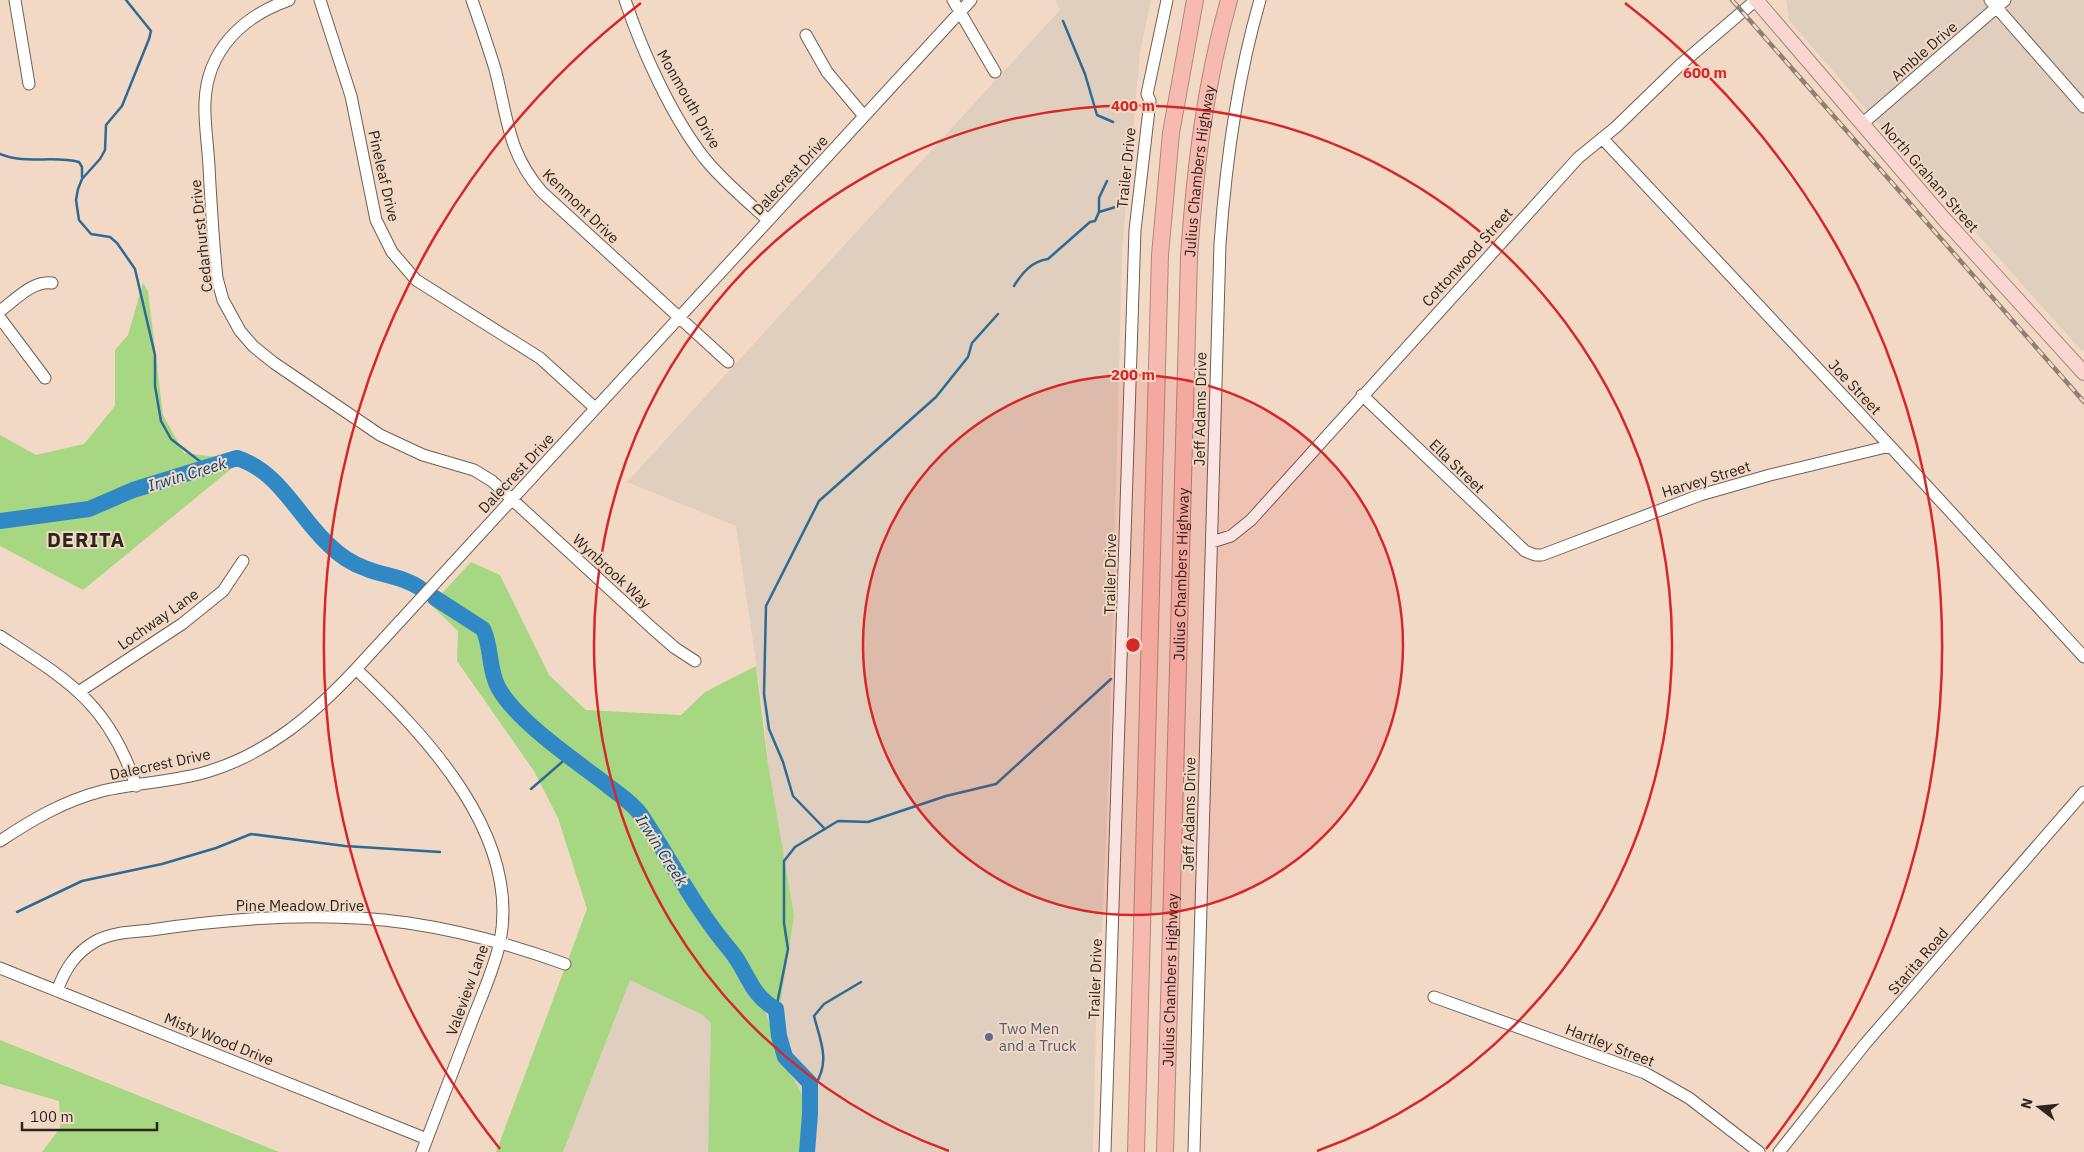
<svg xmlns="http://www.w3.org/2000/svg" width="2084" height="1152" font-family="'IBM Plex Sans',sans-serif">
<rect width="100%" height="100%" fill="#f2d9c6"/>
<path fill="#e0cebe" d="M 1055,0 L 1151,0 L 1140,52 L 1122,249 L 1109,764 L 1102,932 L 1098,933 L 1093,1152 L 803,1152 L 805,1100 L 779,1052 L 764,1007 L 779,1012 L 768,764 L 764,717 L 736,526 L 627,482 L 1060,10 Z
M 1786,0 L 2084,0 L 2084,350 L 2082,351 L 1877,122 L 1789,20 Z
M 645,941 L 713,978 L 708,1152 L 563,1152 Z"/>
<path fill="#a7d782" d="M 143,283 L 148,291 L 163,415 L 184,453 L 242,460 L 83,590 L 0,546 L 0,435 L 36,455 L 84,444 L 115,406 L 115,350 L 128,335 Z
M 471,562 L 500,575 L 549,675 L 586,710 L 681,715 L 705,692 L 756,666 L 768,764 L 794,916 L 779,1012 L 764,1007 L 779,1052 L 805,1100 L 803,1152 L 708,1152 L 711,1023 L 703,1015 L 630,980 L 563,1152 L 496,1152 L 587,909 L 558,818 L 534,771 L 457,661 L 458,631 L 431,605 Z
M 0,1040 L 279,1152 L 42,1152 L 60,1128 L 59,1101 L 0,1084 Z"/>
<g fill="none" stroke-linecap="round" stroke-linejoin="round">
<path stroke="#2f6a93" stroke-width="2.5" d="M 126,0 L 151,31 L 149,39 L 122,106 L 106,125 L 105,150 L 100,159 L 82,179 L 78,189 L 76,200 L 79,220 L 91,234 L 110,237 L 117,243 L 135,269 L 155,355 L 155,386 L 161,421 L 171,439 L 206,466
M 1063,21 L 1085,74 L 1097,115 L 1113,122
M 0,154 C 25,165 53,155 79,162 L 82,167 L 82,177
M 1099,212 L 1119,206
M 1014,286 C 1022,273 1032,261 1048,259 L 1090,222 L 1095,221 L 1099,212 L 1099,198 L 1107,181
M 531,789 L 569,756
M 825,829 L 793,796 L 783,762 L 769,729 L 764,694 L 766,606 L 819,501 L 936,397 L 968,357 L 972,343 L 998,314
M 17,912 L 82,881 L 162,864 L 216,848 L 251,834 L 345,846 L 440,852
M 776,1009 L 788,949 L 784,923 L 784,861 L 795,847 L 838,821 L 868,822 L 946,796 L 996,784 L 1111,679
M 810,1083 L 815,1085 C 831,1061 820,1040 814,1016 L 824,1004 L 861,982"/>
<path stroke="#3088c5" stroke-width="16" d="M 0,521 L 89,509 L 133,490 L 237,458 C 279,471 298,516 328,544 C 339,555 352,564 367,569 C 385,576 404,577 420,588
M 435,598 L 483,629 C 492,647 488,668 498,687 C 515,720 577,762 607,785 C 618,794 633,803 641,815 C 671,860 695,909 730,950 C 748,971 749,994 776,1009 L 779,1036 L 785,1057 L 810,1083 L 810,1114 L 807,1152"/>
<g stroke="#735e4d" stroke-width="13">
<path id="minor" d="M 15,0 L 29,84
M 289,0 C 243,16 207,50 205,102 C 204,123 208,145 209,167 C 211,204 213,241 217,278 L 223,300 L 240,331 L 253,346 L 274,363 L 380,435 L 423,455 L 474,470 L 492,481 L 652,628 L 675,648 L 695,661
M 320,0 L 351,96 L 376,220 L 392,252 L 416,280 L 540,358 L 595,408
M 472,0 C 480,23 488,46 495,69 C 508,118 507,152 542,192 L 728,362
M 625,0 C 642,51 672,117 705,159 C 724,182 747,201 768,220
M 953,0 L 995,72
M 1990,0 L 2084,107
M 806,35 L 827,72 L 864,116
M 1862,124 L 2005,0
M 1602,138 L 1890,446 L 2084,657
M 0,311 C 15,300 33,280 52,283
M 0,318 L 45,378
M 1362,395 L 1525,551 L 1535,555 L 1542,555 L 1700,495 L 1770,475 L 1890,446
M 1212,542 L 1231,536 L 1251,520 L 1578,158 L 1616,127 L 1680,65 L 1756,0
M 0,636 C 69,681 109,704 136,786
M 356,669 C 427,737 521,835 500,942 C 494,969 482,995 472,1021 C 455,1065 439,1108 422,1152
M 80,691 L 182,624 L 223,591 L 243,561
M 0,841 C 33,819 64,801 102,791 C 136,783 170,782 203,773 C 266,755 312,716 356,669 L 971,0
M 0,968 L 427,1139
M 57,991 C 65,969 75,953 96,941 C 112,932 133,932 151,930 C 232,918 326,911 408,923 C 462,931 513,945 565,964
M 1434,997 L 1645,1073 L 1689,1098 L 1759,1152
M 1105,1152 L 1135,230 L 1150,101 L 1147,94 L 1167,0
M 1194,1152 L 1220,244 C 1226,161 1237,79 1260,0
M 1779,1152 L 1865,1044 L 2084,792"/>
</g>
<g stroke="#b0867d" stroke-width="16">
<path id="major" d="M 1756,0 L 1944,219 L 2084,373"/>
</g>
<g stroke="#b0867d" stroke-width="18">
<g id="highway">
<path d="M 1136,1152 L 1160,255 L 1171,133 L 1195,0"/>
<path id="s1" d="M 1165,1152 L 1189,257 C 1195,169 1205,84 1229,0"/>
</g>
</g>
<use href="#minor" stroke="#fff" stroke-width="11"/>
<use href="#major" stroke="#fad6d0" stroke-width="14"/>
<use href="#highway" stroke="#f7bab1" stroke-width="16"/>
<g stroke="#907f72" stroke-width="4.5">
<path id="rail" d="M 1732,0 L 2084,402"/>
</g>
<use href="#rail" stroke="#f2d9c6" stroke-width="2.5" stroke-dasharray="8" stroke-linecap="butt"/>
</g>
<circle cx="1133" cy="645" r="270" fill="#d62828" fill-opacity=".12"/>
<g fill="none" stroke="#d62828" stroke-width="2.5">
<circle cx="1133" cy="645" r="270"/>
<path d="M949 1151A539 539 0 1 1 1317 1151"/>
<path d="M500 1149A809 809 0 0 1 641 3M1625 3A809 809 0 0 1 1766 1149"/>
</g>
<circle fill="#5c6f8a" stroke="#f2d9c6" stroke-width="2" cx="989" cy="1037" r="5"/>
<g text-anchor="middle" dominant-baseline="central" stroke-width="4" stroke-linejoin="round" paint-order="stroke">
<g font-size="15" fill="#2d241d" stroke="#f2d9c6">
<text transform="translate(1924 51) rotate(-41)">Amble Drive</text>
<text transform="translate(689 99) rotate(60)">Monmouth Drive</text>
<text transform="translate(1126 168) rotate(-84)">Trailer Drive</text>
<text stroke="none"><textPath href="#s1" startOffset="982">Julius Chambers Highway</textPath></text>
<text transform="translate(790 175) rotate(-47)">Dalecrest Drive</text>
<text transform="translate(384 176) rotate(77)">Pineleaf Drive</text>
<text transform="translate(1930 177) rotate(49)">North Graham Street</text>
<text transform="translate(581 206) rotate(44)">Kenmont Drive</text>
<text transform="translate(201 236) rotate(-96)">Cedarhurst Drive</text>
<text transform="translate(1467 257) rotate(-48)">Cottonwood Street</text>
<text transform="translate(1855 387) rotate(47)">Joe Street</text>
<text transform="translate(1200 409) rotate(-89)">Jeff Adams Drive</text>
<text transform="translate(1457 466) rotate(44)">Ella Street</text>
<text transform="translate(516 473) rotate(-47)">Dalecrest Drive</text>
<text transform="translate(1706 479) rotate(-17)">Harvey Street</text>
<text transform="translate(612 571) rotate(43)">Wynbrook Way</text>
<text transform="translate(1110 574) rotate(-89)">Trailer Drive</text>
<text stroke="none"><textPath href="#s1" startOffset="578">Julius Chambers Highway</textPath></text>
<text transform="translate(158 619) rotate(-35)">Lochway Lane</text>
<text transform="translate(160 764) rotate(-12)">Dalecrest Drive</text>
<text transform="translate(1189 814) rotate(-89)">Jeff Adams Drive</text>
<text x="300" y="905">Pine Meadow Drive</text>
<text transform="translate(1918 961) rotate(-49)">Starita Road</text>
<text transform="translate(1095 979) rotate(-88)">Trailer Drive</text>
<text stroke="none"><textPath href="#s1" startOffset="172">Julius Chambers Highway</textPath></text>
<text transform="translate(467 990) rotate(-70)">Valeview Lane</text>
<text transform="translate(219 1039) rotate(22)">Misty Wood Drive</text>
<text transform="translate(1610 1045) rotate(21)">Hartley Street</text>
</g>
<g font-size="15" fill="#4e5e75" stroke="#f2d9c6" text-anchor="start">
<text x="999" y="1028">Two Men<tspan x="999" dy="17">and a Truck</tspan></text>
</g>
<g font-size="16" font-style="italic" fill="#044872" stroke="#f2d9c6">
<text transform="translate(187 474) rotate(-17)">Irwin Creek</text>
<text transform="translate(662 850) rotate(57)">Irwin Creek</text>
</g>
<g font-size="20" font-weight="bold" letter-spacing="1" fill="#2d241d" stroke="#f2d9c6">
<text x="86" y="539">DERITA</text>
</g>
</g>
<circle cx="1133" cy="645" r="8" fill="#d62828" stroke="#f2d9c6" stroke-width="2.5"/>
<g font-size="15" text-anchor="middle" font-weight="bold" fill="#d62828" stroke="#f2d9c6" stroke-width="4" stroke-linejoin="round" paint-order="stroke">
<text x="1705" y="78">600 m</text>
<text x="1133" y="111">400 m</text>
<text x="1133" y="380">200 m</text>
</g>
<g transform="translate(2039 1107) rotate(286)" stroke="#f2d9c6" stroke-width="4" paint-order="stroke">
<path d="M0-4L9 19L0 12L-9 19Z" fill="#2d241d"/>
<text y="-8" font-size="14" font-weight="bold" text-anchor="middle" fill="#2d241d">N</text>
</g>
<path d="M22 1122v8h135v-8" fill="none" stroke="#2d241d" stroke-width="2.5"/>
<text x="30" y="1122" font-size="15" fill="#2d241d" stroke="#f2d9c6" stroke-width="4" paint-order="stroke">100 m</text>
</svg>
